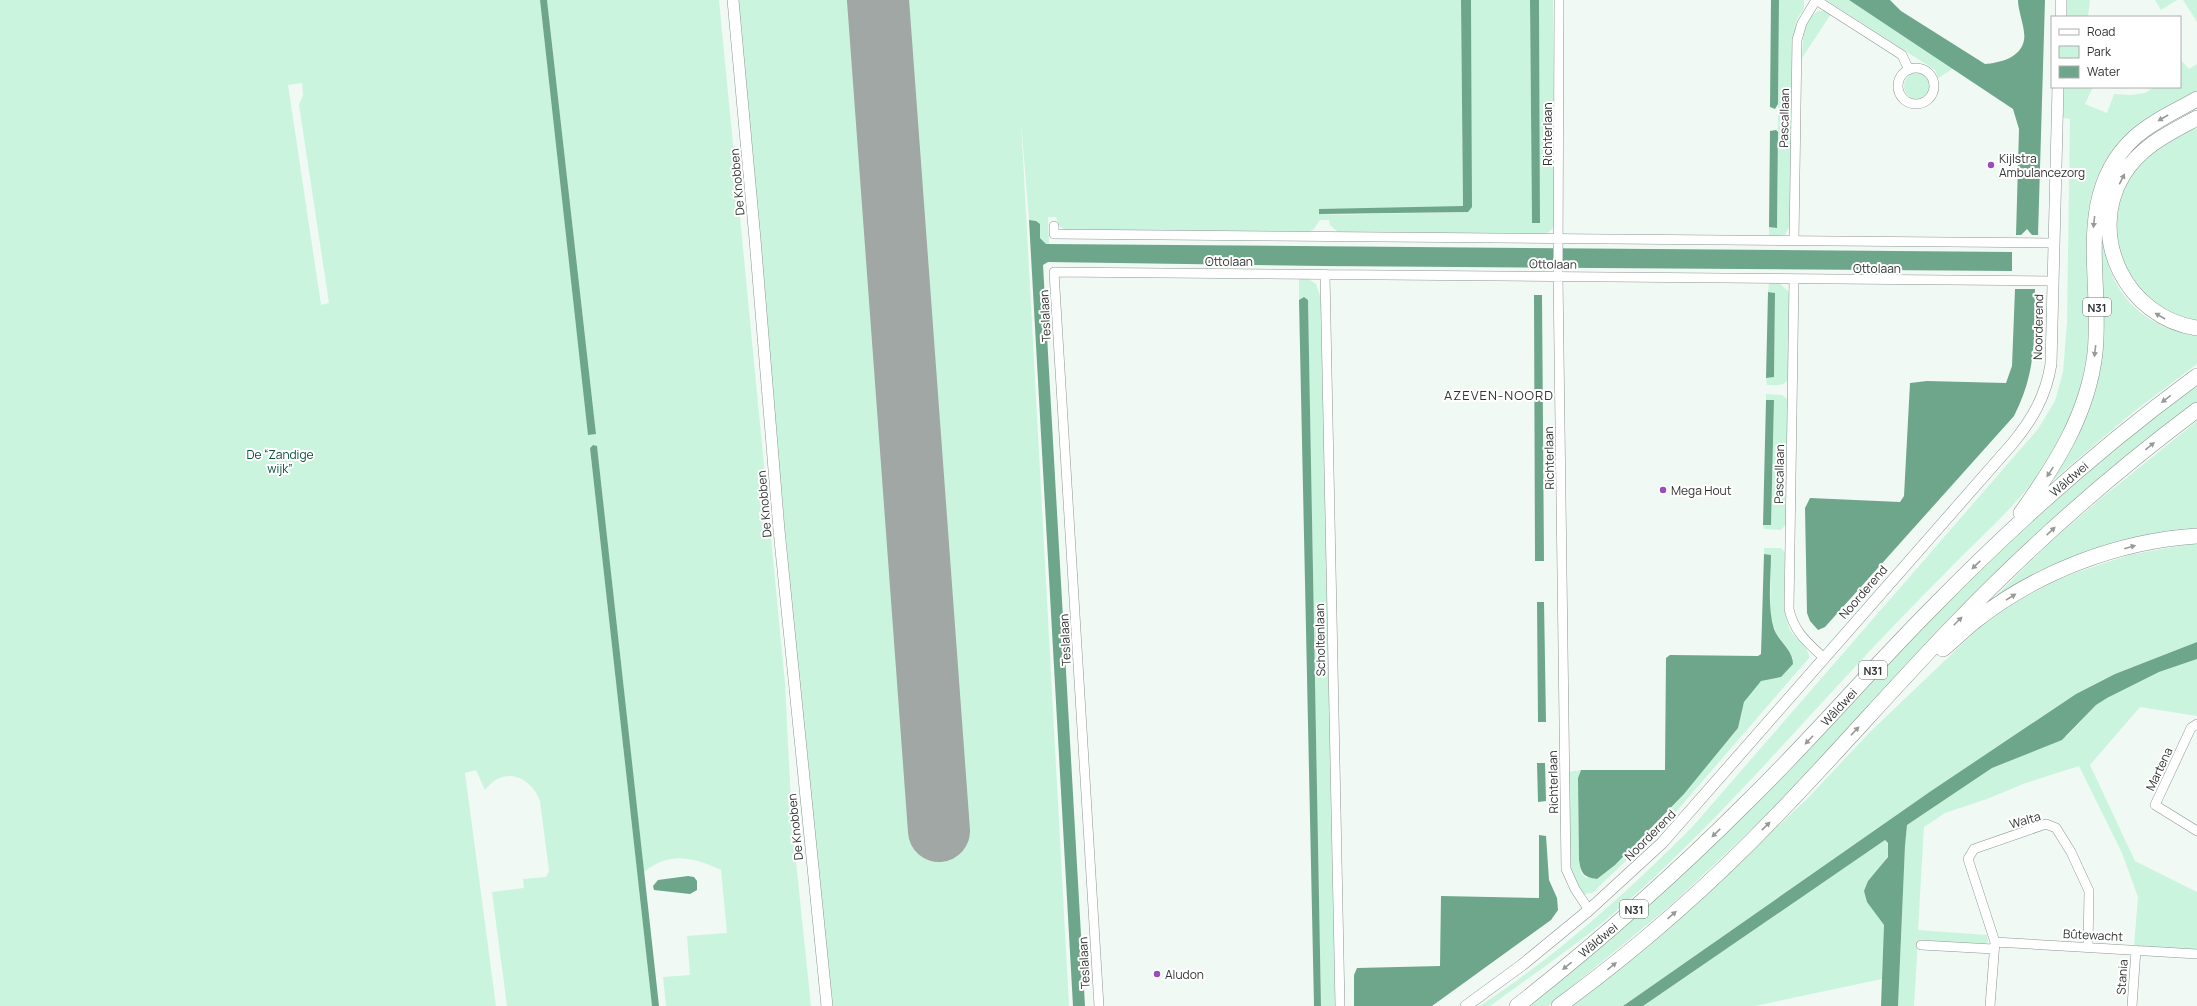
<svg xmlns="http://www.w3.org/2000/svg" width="2197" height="1006" font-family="Manrope,sans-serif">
<rect width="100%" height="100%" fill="#f0f9f4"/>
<path fill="#cbf4df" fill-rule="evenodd" d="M 0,0 L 540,0 L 576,326 L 596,434 L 547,0 L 719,0 L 785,683 L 792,823 L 811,1006 L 666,1006 L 663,977 L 690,975 L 687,936 L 727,933 L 721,870 C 693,857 670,851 644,872 L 597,446 L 593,445 L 590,448 L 652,1006 L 507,1006 L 492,892 L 524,888 L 523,879 L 546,877 L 549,871 L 540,801 C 530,775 503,766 485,790 L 476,770 L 465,773 L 496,1006 L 0,1006 ZM 302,83 L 303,95 L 299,105 L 329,303 L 321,305 L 288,85 Z
M 735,0 L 856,0 L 920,833 L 959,830 L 896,0 L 1461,0 L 1463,206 L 1324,215 L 1467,212 L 1472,207 L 1471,0 L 1530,0 L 1532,223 L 1540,222 L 1539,0 L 1553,0 L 1555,221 C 1554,228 1551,232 1544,234 L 1338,232 L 1330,225 L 1329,220 L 1320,220 L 1314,229 L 1306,233 L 1066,230 L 1059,226 L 1056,217 L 1048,217 L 1049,244 L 1046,244 L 1040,238 L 1036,221 L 1029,220 L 1021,121 L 1069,1006 L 830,1006 Z
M 1779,0 L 1804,0 L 1804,8 L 1797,19 L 1794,36 L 1790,225 L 1785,235 L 1769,237 L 1769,227 L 1777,227 Z
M 1826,0 L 1849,0 L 1954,68 L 1938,78 L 1935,70 Z
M 2066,0 L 2090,0 L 2088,17 L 2066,17 Z
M 2155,0 L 2177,0 L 2161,10 Z
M 2183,0 L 2197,0 L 2197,22 Z
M 1818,11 L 1825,11 L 1831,14 L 1802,58 C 1803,40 1802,21 1818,11 Z
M 2180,59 L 2189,69 L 2197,64 L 2197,92 C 2175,105 2150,117 2130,133 C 2063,186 2096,280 2087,352 C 2084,377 2076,404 2066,428 C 2042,483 1997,521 1955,563 C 1938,580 1921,598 1904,615 C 1806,716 1715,828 1607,919 C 1570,950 1529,977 1490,1006 L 1480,1006 C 1559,954 1628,892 1694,825 L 2038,429 L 2055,401 L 2063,372 L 2067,322 L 2070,119 L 2063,118 L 2064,87 L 2093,87 L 2085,104 L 2107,113 L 2114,94 L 2130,95 L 2145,93 L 2154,87 L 2180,87 Z
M1904 86a13 13 0 1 1 26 0a13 13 0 1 1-26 0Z
M 2197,123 L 2197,322 L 2184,320 L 2154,306 L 2123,269 L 2115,232 L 2117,205 L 2130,176 L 2152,151 Z
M 2102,231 C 2107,290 2138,326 2197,336 L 2197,364 L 2132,413 L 2039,492 L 2082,415 Z
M 1307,278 L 1316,284 L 1321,299 L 1335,1006 L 1321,1006 L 1308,300 L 1304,297 L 1299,300 L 1299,279 Z
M 1769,283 L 1779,283 L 1789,292 L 1789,377 C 1785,387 1777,385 1767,385 L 1766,378 L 1774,377 L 1775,293 L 1768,292 Z
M 2197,385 L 2197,402 L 2178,417 L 1769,813 L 1671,905 L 1548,1006 L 1523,1006 L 1783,777 L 1930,618 L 2018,533 L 2110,452 Z
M 1766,394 L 1782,395 L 1788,400 L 1786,524 L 1781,530 L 1764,529 L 1763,525 L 1771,524 L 1774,400 L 1766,400 Z
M 2197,421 L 2197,533 L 2128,545 L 1975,617 L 2047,545 L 2099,500 Z
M 2189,544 L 2197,544 L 2197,642 L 2115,674 L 2076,694 L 1931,791 L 1623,1006 L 1570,1006 L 1650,945 L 1807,799 L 1870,732 L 1980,627 L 2012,604 L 2055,581 L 2078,572 L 2129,555 Z
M 1764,548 L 1781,548 L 1785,552 C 1785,576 1781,605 1789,628 C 1794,639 1810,646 1809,658 L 1668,821 L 1592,893 L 1583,894 L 1570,872 L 1568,772 L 1581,770 L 1578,778 L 1579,860 L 1581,873 L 1586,878 L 1649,832 L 1684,794 L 1738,728 L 1744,702 L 1761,680 L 1781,677 L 1793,658 L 1775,631 L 1770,613 L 1771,555 L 1764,554 Z
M 2197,659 L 2197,716 L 2140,707 L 2090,765 L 2135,861 L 2197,892 L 2197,950 L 2134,946 L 2138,897 L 2122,853 L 2079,766 L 2023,784 L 1987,799 L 1945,813 L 1924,827 L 1918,930 L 1987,935 L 1988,942 L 1985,944 L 1918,940 L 1914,1006 L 1898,1006 L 1905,846 L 1907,825 L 1992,768 L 2067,736 L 2096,705 L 2107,698 L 2159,672 Z
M 1885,840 C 1897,854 1877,871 1868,881 L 1878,917 L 1884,925 L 1882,979 L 1755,1006 L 1643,1006 Z"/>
<path fill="#6ea68b" d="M 540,0 L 547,0 L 596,434 L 588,435 Z
M 1461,0 L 1471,0 L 1472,207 L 1468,212 L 1319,214 L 1319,209 L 1463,206 Z
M 1530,0 L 1539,0 L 1540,223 L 1532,223 Z
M 1771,0 L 1779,0 L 1778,104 L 1775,109 L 1770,107 Z
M 1849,0 L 1890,0 L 1901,11 L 1985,64 C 1999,63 2021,58 2024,40 C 2026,29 2018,12 2018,0 L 2045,0 L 2038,235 L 2032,235 L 2027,229 L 2021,235 L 2016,235 L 2019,129 L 2013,109 Z
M 1776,130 L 1778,132 L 1777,228 L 1769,227 L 1770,131 Z
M 1029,220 L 1036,221 L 1040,224 L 1040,238 L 1046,244 L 2012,252 L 2012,271 L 1323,266 L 1048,262 L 1043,265 L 1085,1006 L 1073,1006 Z
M 2015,289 L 2035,289 C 2034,337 2037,371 2014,416 L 1825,627 L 1818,630 L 1810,621 L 1807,613 L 1805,508 L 1810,498 L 1900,502 L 1904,496 L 1910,383 L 1927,381 L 2006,383 L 2012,366 Z
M 1768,292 L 1775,293 L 1774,377 L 1766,378 Z
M 1534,295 L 1542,295 L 1544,561 L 1535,561 Z
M 1304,297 L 1308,300 L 1321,1006 L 1314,1006 L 1299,300 Z
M 1766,400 L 1774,400 L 1771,525 L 1763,525 Z
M 593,445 L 597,446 L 659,1006 L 652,1006 L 590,448 Z
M 1764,554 L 1771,555 C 1771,579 1767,606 1774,629 C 1779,642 1793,650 1793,664 L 1781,677 L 1761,681 L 1744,702 L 1738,728 L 1684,794 L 1615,865 L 1597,879 C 1583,877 1581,873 1579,860 L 1578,778 L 1581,770 L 1665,770 L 1666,658 L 1670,655 L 1758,656 L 1761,654 Z
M 1537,602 L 1544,602 L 1546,722 L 1538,722 Z
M 2197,642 L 2197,659 L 2159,672 L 2107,698 L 2096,705 L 2062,740 L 1992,768 L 1907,825 L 1905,846 L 1898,1006 L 1881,1006 L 1884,925 L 1867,902 L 1864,891 L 1868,881 L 1888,857 L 1888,843 L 1885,840 L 1643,1006 L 1623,1006 L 1931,791 L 2076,694 L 2115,674 Z
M 1537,763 L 1545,763 L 1546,801 L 1538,802 Z
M 1539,835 L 1546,836 L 1549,880 L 1557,898 L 1558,910 L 1551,920 L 1432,1006 L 1354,1006 L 1354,975 L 1357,968 L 1440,966 L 1441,896 L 1539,898 Z
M 688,876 L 694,877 L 697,881 L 697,890 L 690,894 L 654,890 L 653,886 L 658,880 Z"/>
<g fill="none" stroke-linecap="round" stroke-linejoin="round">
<path stroke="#a0a7a4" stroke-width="62" d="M 878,0 L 939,831"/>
<g stroke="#8e9692" stroke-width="10">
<path id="minor" d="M 1559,0 L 1558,276 L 1566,869 L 1575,889 L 1589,910
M 1816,0 L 1902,55 L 1909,70
M1898 86a18 18 0 1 1 36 0a18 18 0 1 1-36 0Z
M 1054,226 L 1054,234 L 2053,243
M 1794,240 L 1797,40 L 1802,23 L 1816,0
M 1325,274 L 1340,1006
M 1794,279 L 1789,609 C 1794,632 1807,642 1823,657
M 2197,724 L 2191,728 L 2155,805 L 2197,831
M 1995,942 L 1968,859 L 1974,849 L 2046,824 L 2056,828 L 2071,852 L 2089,891 L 2088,947
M 1921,945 L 1993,949
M 1099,1006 L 1054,272 L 2052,281
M 1990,1006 L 1995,942 L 2197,954
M 2132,1006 L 2136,950"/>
</g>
<g stroke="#8e9692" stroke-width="12">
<path id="tertiary" d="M 733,0 L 755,239 L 779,530 L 827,1006
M 2061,17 L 2061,0
M 1466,1006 L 1522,965 L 1589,910 L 1662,843 L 2012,444 C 2032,420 2046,396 2051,364 L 2058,87"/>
</g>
<g stroke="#8e9692" stroke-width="16">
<path id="trunk" d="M 2197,118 C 2169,133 2141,146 2123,175 C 2086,237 2127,318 2197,328
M 2021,513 C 2056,464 2088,414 2095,353 C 2103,279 2072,194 2135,137 C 2153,121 2176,111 2197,99
M 1943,649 C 1954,640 1964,630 1975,621 C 2037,572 2118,541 2197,536
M 1517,1006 C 1597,943 1672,877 1744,805 C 1810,741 1869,671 1934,606 C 2016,522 2103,445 2197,376
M 1559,1006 C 1637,949 1710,885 1777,815 C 1837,753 1894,687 1954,625 C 2029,547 2110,475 2197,410"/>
</g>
<use href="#minor" stroke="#fff" stroke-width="9"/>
<use href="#tertiary" stroke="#fff" stroke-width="11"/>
<use href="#trunk" stroke="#fff" stroke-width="15"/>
</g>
<defs><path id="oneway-solid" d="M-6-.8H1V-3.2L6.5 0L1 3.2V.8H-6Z"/></defs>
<g fill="#989a98">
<use href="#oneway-solid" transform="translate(2163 118) rotate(150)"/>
<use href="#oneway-solid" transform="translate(2122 179) rotate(-63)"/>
<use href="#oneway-solid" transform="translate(2094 222) rotate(96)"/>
<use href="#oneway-solid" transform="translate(2160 316) rotate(-150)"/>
<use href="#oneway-solid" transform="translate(2095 351) rotate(97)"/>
<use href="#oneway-solid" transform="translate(2166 399) rotate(143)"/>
<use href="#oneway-solid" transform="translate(2150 446) rotate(-39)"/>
<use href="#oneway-solid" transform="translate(2050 472) rotate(124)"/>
<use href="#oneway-solid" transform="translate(2051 531) rotate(-43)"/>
<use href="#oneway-solid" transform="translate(2130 547) rotate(-16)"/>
<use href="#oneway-solid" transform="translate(1976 565) rotate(136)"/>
<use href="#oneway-solid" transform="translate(2011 597) rotate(-32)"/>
<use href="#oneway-solid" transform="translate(1958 621) rotate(-45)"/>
<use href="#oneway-solid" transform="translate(1855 731) rotate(-47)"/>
<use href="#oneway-solid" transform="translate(1809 740) rotate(134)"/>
<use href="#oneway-solid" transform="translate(1766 826) rotate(-44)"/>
<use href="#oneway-solid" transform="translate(1716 833) rotate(136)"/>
<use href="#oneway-solid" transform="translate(1672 915) rotate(-41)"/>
<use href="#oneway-solid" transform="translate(1567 966) rotate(141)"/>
<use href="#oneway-solid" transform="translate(1612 966) rotate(-39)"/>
</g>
<g fill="#984cbd" stroke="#fff" stroke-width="1.5">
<circle cx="1991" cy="165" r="4"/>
<circle cx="1663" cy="490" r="4"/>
<circle cx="1157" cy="974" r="4"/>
</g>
<g text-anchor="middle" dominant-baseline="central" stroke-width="4" stroke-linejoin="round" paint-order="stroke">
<g fill="#fff" stroke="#6f7170" stroke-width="1">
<rect x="2083" y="298" width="28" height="18" rx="3"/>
<rect x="1859" y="661" width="28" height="18" rx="3"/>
<rect x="1620" y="900" width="28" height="18" rx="3"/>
</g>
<g font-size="11" font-weight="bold" fill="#313432">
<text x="2097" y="307">N31</text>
<text x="1873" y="670">N31</text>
<text x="1634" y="909">N31</text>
</g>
<g font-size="12" fill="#313432" stroke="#fff">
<text transform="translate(1784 118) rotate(-89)">Pascallaan</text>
<text transform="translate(1547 134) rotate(-90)">Richterlaan</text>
<text transform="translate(737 182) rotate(-95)">De Knobben</text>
<text x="1229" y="261">Ottolaan</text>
<text transform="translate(1553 264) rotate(1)">Ottolaan</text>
<text x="1877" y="268">Ottolaan</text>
<text transform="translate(1045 316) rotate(-93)">Teslalaan</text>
<text transform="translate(2038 327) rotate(-89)">Noorderend</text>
<text transform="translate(1549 458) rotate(-91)">Richterlaan</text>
<text transform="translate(1779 474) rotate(-89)">Pascallaan</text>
<text transform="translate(2069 479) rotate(-41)">Wâldwei</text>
<text transform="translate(764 504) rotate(-95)">De Knobben</text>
<text transform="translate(1863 592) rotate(-49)">Noorderend</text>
<text transform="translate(1065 640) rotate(-93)">Teslalaan</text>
<text transform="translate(1320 640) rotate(-91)">Scholtenlaan</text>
<text transform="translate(1839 707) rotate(-47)">Wâldwei</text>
<text transform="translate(2159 769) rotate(-65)">Martena</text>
<text transform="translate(1553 782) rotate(-91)">Richterlaan</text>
<text transform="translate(2025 820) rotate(-16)">Walta</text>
<text transform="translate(795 827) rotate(-96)">De Knobben</text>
<text transform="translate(1650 835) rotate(-45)">Noorderend</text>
<text transform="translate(2093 935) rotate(3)">Bûtewacht</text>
<text transform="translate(1598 940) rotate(-40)">Wâldwei</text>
<text transform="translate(1084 963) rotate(-93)">Teslalaan</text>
<text transform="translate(2122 977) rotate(-86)">Stania</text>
</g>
<g font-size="12" fill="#313432" stroke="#fff" text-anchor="start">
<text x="1999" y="158">Kijlstra<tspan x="1999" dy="14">Ambulancezorg</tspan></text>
<text x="1671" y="490">Mega Hout</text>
<text x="1165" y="974">Aludon</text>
</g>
<g font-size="12" fill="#075238" stroke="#fff">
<text x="280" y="454">De “Zandige<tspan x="280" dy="14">wijk”</tspan></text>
</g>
<g font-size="13" letter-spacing="1" fill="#313432" stroke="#fff">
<text x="1499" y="395">AZEVEN-NOORD</text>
</g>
</g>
<rect x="2051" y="16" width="130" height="72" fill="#ffffff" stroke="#adaead"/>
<rect x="2059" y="29" width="20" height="6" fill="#ffffff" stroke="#adaead"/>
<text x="2087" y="36" font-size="12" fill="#313432">Road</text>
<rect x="2059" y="46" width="20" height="12" fill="#cbf4df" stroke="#adaead"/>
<text x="2087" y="56" font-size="12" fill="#313432">Park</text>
<rect x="2059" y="66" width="20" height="12" fill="#6ea68b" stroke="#adaead"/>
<text x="2087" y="76" font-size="12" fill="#313432">Water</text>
</svg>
